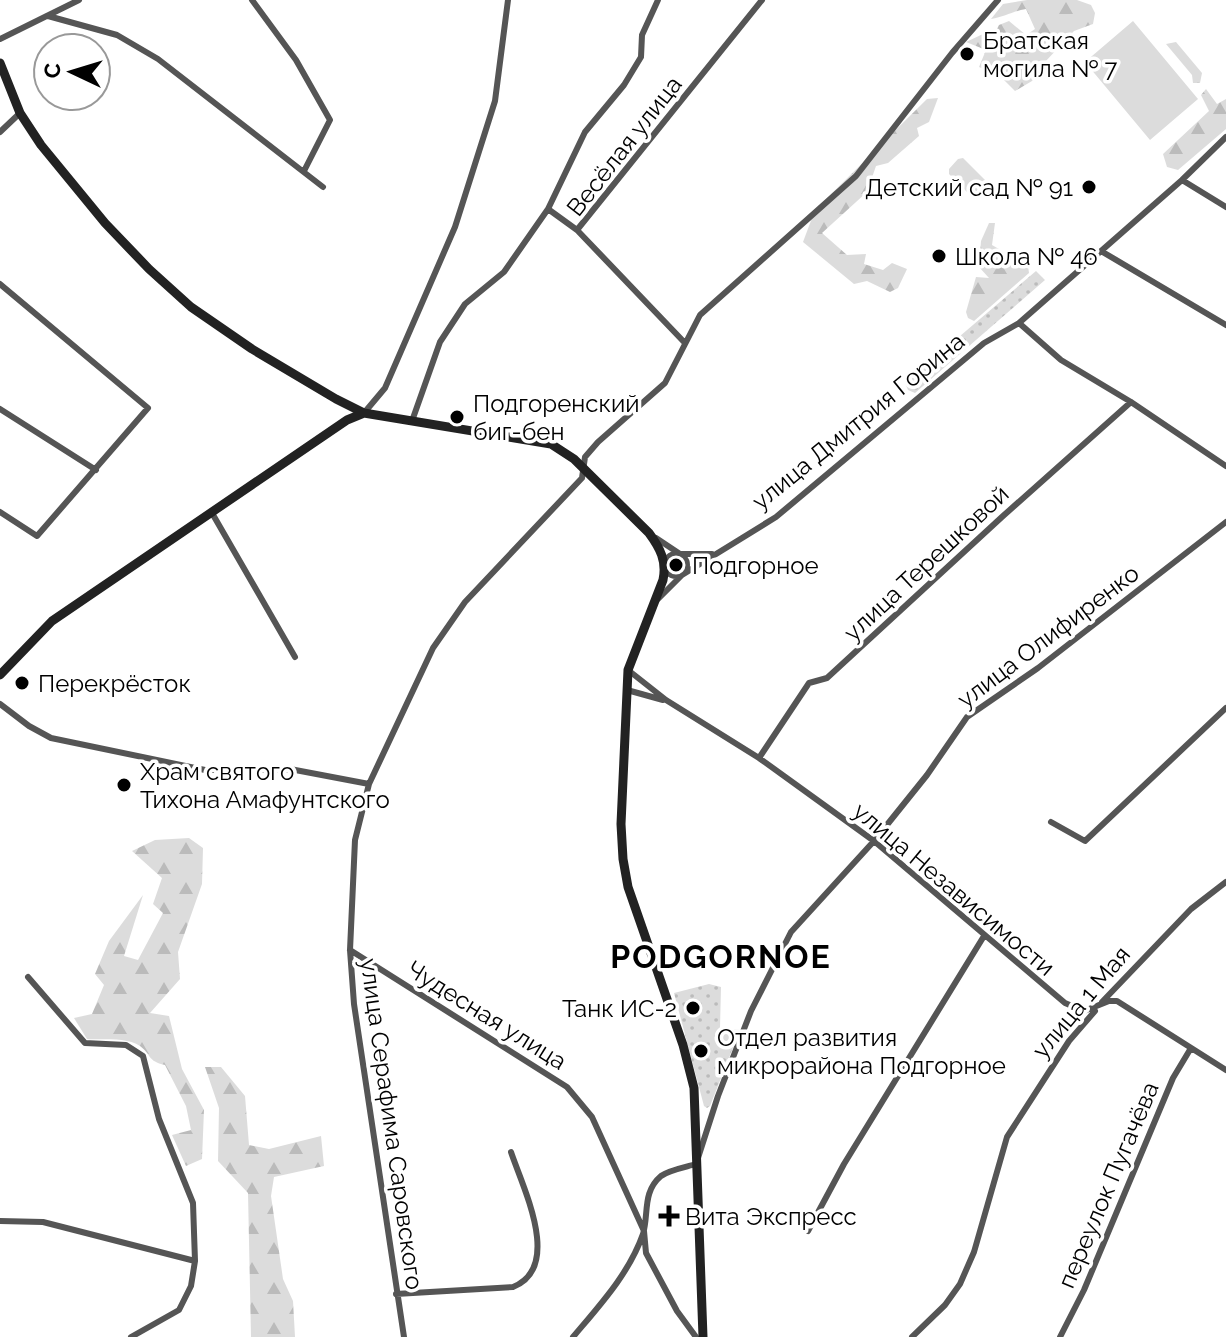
<svg xmlns="http://www.w3.org/2000/svg" width="1226" height="1337" font-family="Raleway,sans-serif">
<defs>
<pattern id="green-dots" width="8" height="8" patternUnits="userSpaceOnUse" patternTransform="scale(2)"><rect width="8" height="8" fill="#dcdcdc"/><path d="M2 2h.1M6 6h.1" fill="none" stroke="#bbb" stroke-width="1.8" stroke-linecap="round"/></pattern>
<pattern id="forest-firs" width="22" height="20" patternUnits="userSpaceOnUse" patternTransform="scale(2)"><rect width="22" height="20" fill="#dcdcdc"/><path d="M5 1l3.5 6h-7zM16 11l3.5 6h-7z" fill="#bbb"/></pattern>
</defs>
<rect width="100%" height="100%" fill="#fff"/>
<path fill="url(#green-dots)" d="M 1036,271 L 1045,280 L 915,393 L 908,390 L 905,383 Z
M 709,984 L 721,987 L 720,1028 L 740,1030 L 710,1106 L 707,1108 L 704,1106 L 674,993 Z"/>
<path fill="url(#forest-firs)" d="M 1077,0 L 1091,5 L 1095,13 L 1093,24 L 1074,31 L 1045,62 L 1032,81 L 1015,91 L 999,75 L 979,67 L 986,50 L 966,42 L 983,34 L 993,37 L 999,25 L 1009,21 L 1026,35 L 1035,29 L 1026,9 C 1013,11 1005,17 991,19 L 1003,4 L 1027,0 Z
M 1176,42 L 1202,73 L 1200,83 L 1193,83 L 1192,75 L 1166,44 Z
M 1206,89 L 1217,104 L 1226,99 L 1226,129 L 1178,170 L 1167,167 L 1163,154 L 1209,111 L 1201,95 Z
M 938,98 L 929,122 L 917,128 L 919,136 L 888,163 L 876,166 L 867,192 L 822,233 L 847,255 L 866,254 L 864,264 L 883,270 L 892,263 L 907,269 L 898,288 L 890,292 L 867,281 L 854,284 L 803,242 L 815,210 L 927,99 Z
M 989,223 L 995,223 L 992,245 L 1028,266 L 1029,273 L 974,321 L 968,318 L 966,312 L 976,277 L 989,278 L 979,267 L 981,241 Z
M 189,838 L 203,848 L 202,884 L 178,952 L 180,979 L 150,1013 L 169,1016 L 182,1069 L 204,1110 L 202,1159 L 186,1166 L 172,1135 L 191,1130 L 186,1106 L 165,1065 C 147,1061 152,1055 140,1046 C 127,1037 102,1040 87,1039 L 74,1018 L 92,1014 L 104,985 L 95,974 L 109,941 L 143,895 L 124,956 L 138,960 L 163,913 L 153,904 L 162,878 L 132,851 L 155,840 Z
M 205,1067 L 221,1067 L 245,1096 L 249,1145 L 269,1149 L 321,1136 L 324,1166 L 274,1177 L 271,1196 L 283,1279 L 293,1301 L 295,1337 L 251,1337 L 248,1193 L 218,1161 L 219,1108 Z"/>
<path fill="#dcdcdc" d="M 1133,21 L 1198,99 L 1150,140 L 1085,62 Z
M 963,158 L 987,182 L 987,189 L 980,197 L 973,198 L 949,174 L 949,169 L 958,159 Z"/>
<g fill="none" stroke-linecap="round" stroke-linejoin="round">
<path stroke="#555" stroke-width="6" d="M 252,0 L 296,60 L 330,120 L 304,171
M 48,16 L 117,35 L 158,59 L 323,187
M 0,39 L 79,0
M 0,132 L 20,113
M 1182,180 L 1226,207
M 548,209 L 577,230 L 685,343
M 577,230 L 762,0
M 1101,251 L 1226,325
M 0,284 L 148,408 L 37,536 L 0,512
M 1019,323 L 1182,180 L 1226,137
M 0,409 L 96,470
M 364,413 L 385,388 L 455,227 L 495,101 L 508,0
M 412,421 L 440,342 L 465,304 L 504,272 L 548,209 L 585,132 L 624,85 L 641,57 L 642,35 L 658,0
M 212,513 L 295,657
M 656,538 L 680,554 L 712,554
M665 565a11 11 0 1 1 22 0a11 11 0 1 1-22 0Z
M 658,599 L 682,575 L 776,517 L 984,343 L 1019,323 L 1061,360 L 1131,402 L 1226,466
M 628,670 L 666,700 L 759,758 L 874,841 L 1065,1003 L 1084,1011 L 1109,1001 L 1117,1001 L 1226,1070
M 627,690 L 663,700
M 0,704 L 29,726 L 51,738 L 205,770 L 290,769 L 369,784
M 759,758 L 809,683 L 827,678 L 1003,516 L 1131,402
M 1051,822 L 1085,841 L 1226,708
M 350,950 L 567,1087 L 592,1117 L 644,1231 L 646,1253 L 677,1311 L 696,1337
M 28,977 L 85,1043 L 126,1045 L 143,1056 L 159,1119 L 193,1203 L 195,1261 L 191,1286 L 179,1310 L 131,1337
M 1102,1002 L 1191,909 L 1226,882
M 0,1221 L 43,1222 L 195,1261
M 808,1231 L 844,1164 L 984,936
M 396,1294 L 513,1287 C 563,1267 523,1188 511,1152
M 404,1337 L 354,1004 L 350,950 L 355,840 L 369,784 L 433,648 L 465,602 L 582,478 L 585,457 L 598,442 L 665,383 L 700,315 L 856,176 L 952,53 L 998,0
M 573,1337 C 599,1306 629,1274 643,1234 C 649,1214 642,1192 661,1176 C 669,1170 686,1167 696,1164 L 718,1096 L 751,1011 L 791,932 L 874,841 L 927,775 L 967,717 L 1038,668 L 1226,522
M 912,1337 L 945,1305 L 960,1284 L 974,1252 L 1007,1137 L 1069,1041 L 1095,1011
M 1060,1337 L 1084,1290 L 1173,1078 L 1191,1048"/>
<path stroke="#222" stroke-width="9" d="M 0,63 L 20,113 L 41,145 L 105,223 L 149,269 L 191,307 L 252,349 L 336,399 L 364,413 L 551,444 L 574,459 L 649,533 C 660,548 667,561 663,580 L 628,670 L 621,824 L 623,859 L 628,887 L 683,1045 L 694,1088 L 703,1337
M 0,675 L 52,621 L 347,420 L 364,413"/>
</g>
<g fill="#000" stroke="#fff" stroke-width="3">
<circle cx="967" cy="54" r="8"/>
<circle cx="1089" cy="187" r="8"/>
<circle cx="939" cy="256" r="8"/>
<circle cx="457" cy="417" r="8"/>
<circle cx="676" cy="565" r="8"/>
<circle cx="22" cy="683" r="8"/>
<circle cx="124" cy="785" r="8"/>
<circle cx="693" cy="1008" r="8"/>
<circle cx="701" cy="1051" r="8"/>
<path d="M665 1204h8v8h8v8h-8v8h-8v-8h-8v-8h8z"/>
</g>
<g text-anchor="middle" dominant-baseline="central" stroke-width="7" stroke-linejoin="round" paint-order="stroke">
<g font-size="24" fill="#000" stroke="#fff" text-anchor="start">
<text x="983" y="40">Братская<tspan x="983" dy="28">могила № 7</tspan></text>
<text x="1073" y="187" text-anchor="end">Детский сад № 91</text>
<text x="955" y="256">Школа № 46</text>
<text x="473" y="403">Подгоренский<tspan x="473" dy="28">биг-бен</tspan></text>
<text x="692" y="565">Подгорное</text>
<text x="38" y="683">Перекрёсток</text>
<text x="140" y="771">Храм святого<tspan x="140" dy="28">Тихона Амафунтского</tspan></text>
<text x="677" y="1008" text-anchor="end">Танк ИС-2</text>
<text x="717" y="1037">Отдел развития<tspan x="717" dy="28">микрорайона Подгорное</tspan></text>
<text x="685" y="1216">Вита Экспресс</text>
</g>
<g font-size="24" fill="#000" stroke="#fff">
<text transform="translate(624 146) rotate(-52)">Весёлая улица</text>
<text transform="translate(858 421) rotate(-39)">улица Дмитрия Горина</text>
<text transform="translate(926 563) rotate(-43)">улица Терешковой</text>
<text transform="translate(1048 636) rotate(-37)">улица Олифиренко</text>
<text transform="translate(954 889) rotate(40)">улица Независимости</text>
<text transform="translate(1081 1002) rotate(-50)">улица 1 Мая</text>
<text transform="translate(487 1015) rotate(32)">Чудесная улица</text>
<text transform="translate(392 1124) rotate(82)">улица Серафима Саровского</text>
<text transform="translate(1108 1185) rotate(-67)">переулок Пугачёва</text>
</g>
<g font-size="32" font-weight="bold" letter-spacing="2" fill="#000" stroke="#fff">
<text x="721" y="956">PODGORNOE</text>
</g>
</g>
<g transform="translate(72 72) rotate(274)"><circle r="38" fill="#ffffff" stroke="#999999" stroke-width="2"/>
<path d="M0-6L14 30L0 20L-14 30Z" fill="#000000"/>
<text y="-12" font-size="22" font-weight="bold" text-anchor="middle" fill="#000000">С</text>
</g>
</svg>
